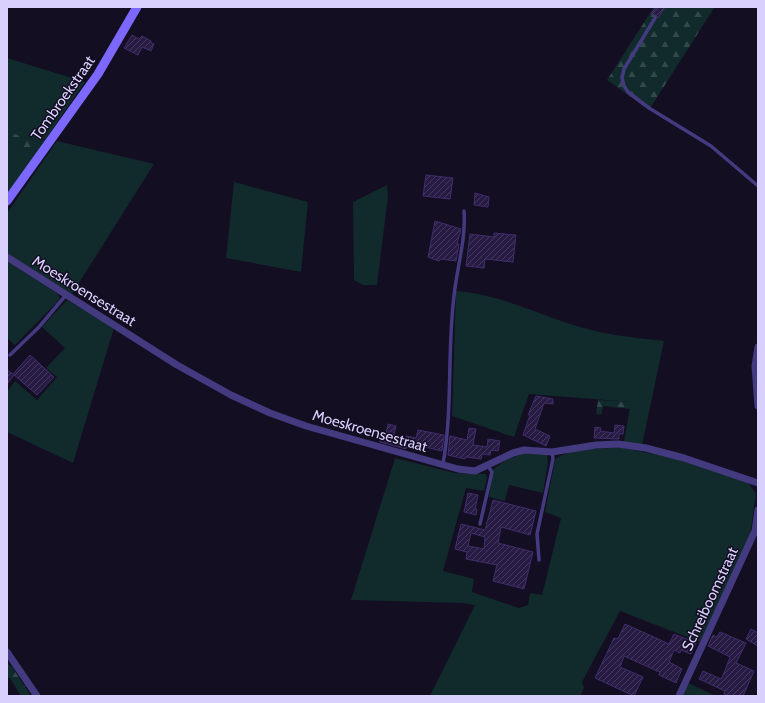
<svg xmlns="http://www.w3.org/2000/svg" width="765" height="703" font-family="Cabin,sans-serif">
<defs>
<pattern id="forest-firs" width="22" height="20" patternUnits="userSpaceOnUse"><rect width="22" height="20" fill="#112a2c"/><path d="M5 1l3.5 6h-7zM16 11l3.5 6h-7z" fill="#33484c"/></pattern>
<pattern id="building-hatch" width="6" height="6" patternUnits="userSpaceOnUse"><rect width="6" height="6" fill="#271a43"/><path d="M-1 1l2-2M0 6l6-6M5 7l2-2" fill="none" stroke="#463a5f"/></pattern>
</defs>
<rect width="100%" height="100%" fill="#130e22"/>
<path fill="#112a2c" d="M 7,58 L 85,82 L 42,144 L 7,131 Z
M 57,141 L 154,164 L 72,294 L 7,253 L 7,213 Z
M 7,142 L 37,152 L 7,194 Z
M 234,182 L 308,202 L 301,272 L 226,258 Z
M 387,185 L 388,196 L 377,285 L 363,285 L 354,280 L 353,202 Z
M 7,261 L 58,294 L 60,299 L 15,345 L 7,338 Z
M 456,291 C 500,294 539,315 580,327 C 608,335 636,338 664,341 L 642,445 L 624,442 L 631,402 L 529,394 L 514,437 L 452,416 Z
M 67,300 L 114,328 L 73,463 L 7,432 L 7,392 L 15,381 L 37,400 L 57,377 L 46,368 L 65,348 L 42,327 Z
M 623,448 L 680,459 L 748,482 L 756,494 L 750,536 L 700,642 L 620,611 L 582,682 L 584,688 L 580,696 L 430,696 L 475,605 L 462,603 L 351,600 L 395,458 L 455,473 L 486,474 L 487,478 L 484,491 L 466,488 L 443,571 L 474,579 L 472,592 L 519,608 L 528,605 L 530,593 L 542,595 L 561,518 L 545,512 L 555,460 C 566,448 607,448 623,448 Z
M 525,453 L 547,455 L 548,462 L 543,493 L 509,485 L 505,501 L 489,497 L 493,469 L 508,459 Z
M 688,683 L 716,696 L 682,696 Z"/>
<path fill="url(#forest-firs)" d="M 654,7 L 714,8 L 649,110 L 607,80 Z
M 7,131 L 42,144 L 37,152 L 7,142 Z
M 598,400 L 631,402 L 630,409 L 603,406 L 601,415 L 596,414 Z
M 7,663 L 12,667 L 31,696 L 21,696 L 10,678 L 7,678 Z"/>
<path fill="url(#building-hatch)" stroke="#412d6e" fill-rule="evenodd" d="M 656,7 L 665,7 L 658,18 L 656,15 L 651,14 Z
M 132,35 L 139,39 L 142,36 L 151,41 L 151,43 L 154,44 L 151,51 L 142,47 L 138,55 L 124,48 Z
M 426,175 L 453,178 L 450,199 L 423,196 Z
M 475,193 L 489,197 L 488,207 L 474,205 Z
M 435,221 L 461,229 L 457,244 L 459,244 L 456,261 L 441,259 L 439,261 L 428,257 Z
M 494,233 L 516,235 L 513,262 L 485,259 L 484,268 L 466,266 L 470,234 L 494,237 Z
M 30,355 L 54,377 L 37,395 L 14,375 L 7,384 L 7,370 L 13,374 Z
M 536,396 L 553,399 L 553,404 L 544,403 L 535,429 L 550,436 L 546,446 L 523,435 L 530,415 L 528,415 Z
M 388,424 L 396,426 L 393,438 L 405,441 L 406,436 L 416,438 L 418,430 L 444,435 L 442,451 L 421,446 L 420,450 L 406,447 L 406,449 L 380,442 L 381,433 L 386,434 Z
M 615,425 L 624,426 L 623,434 L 619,434 L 619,439 L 594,438 L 595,427 L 601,428 L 600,431 L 614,433 Z
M 469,428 L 476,429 L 473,445 L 487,447 L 488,439 L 500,441 L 498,451 L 491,450 L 490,455 L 482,454 L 481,459 L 466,457 L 465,459 L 448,455 L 450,436 L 467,440 Z
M 468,493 L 478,495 L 475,509 L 477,509 L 476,515 L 464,512 Z
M 493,500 L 536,511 L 530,535 L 501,527 L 498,543 L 533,552 L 524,589 L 493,581 L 497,565 L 466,559 L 467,552 L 455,549 L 461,524 L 485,530 ZM 471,533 L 485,537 L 484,549 L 468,546 Z
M 625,624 L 669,644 L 674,634 L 696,643 L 691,654 L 681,650 L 680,653 L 674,650 L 669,662 L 682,669 L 676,683 L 659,675 L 660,672 L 657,671 L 624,656 L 620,667 L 643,677 L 634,696 L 595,678 L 614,638 L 618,639 Z
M 751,629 L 758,633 L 758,646 L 746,639 Z
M 720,632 L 746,643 L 736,663 L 754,671 L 743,696 L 728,696 L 724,694 L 725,691 L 699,679 L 703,671 L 721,679 L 724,673 L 730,657 L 708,646 L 713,635 L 717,637 Z"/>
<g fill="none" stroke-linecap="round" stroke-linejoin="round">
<path stroke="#443a80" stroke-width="3.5" d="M 655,18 L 624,69 L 622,78 L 624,86 L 628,92 L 649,108 L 711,146 L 758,186
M 10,355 L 39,327 L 66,295
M 443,464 C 453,408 447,352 454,296 C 457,267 466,240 464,211
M 480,524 L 492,472 L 488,466
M 539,560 L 537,534 L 553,459 L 552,452"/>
<path stroke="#443a80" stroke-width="7" d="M 7,257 L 177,365 L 231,395 L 270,413 L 306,426 L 458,469 L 475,471 L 513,453 L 524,450 L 552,452 L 596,445 L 618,444 L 646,448 L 684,458 L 758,483
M 758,347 L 755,366 L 758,406
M 7,652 L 37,696
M 679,696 L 755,531 L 758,510"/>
<path stroke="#7c68fd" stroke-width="9" d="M 7,201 L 98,74 L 137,7"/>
</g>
<g text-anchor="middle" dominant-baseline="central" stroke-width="3" stroke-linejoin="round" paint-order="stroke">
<g font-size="15" fill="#dad0fe" stroke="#130e22">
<text transform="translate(63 98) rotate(-55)">Tombroekstraat</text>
<text transform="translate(84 291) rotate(32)">Moeskroensestraat</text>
<text transform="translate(370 431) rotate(16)">Moeskroensestraat</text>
<text transform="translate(710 599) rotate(-65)">Schreiboomstraat</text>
</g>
</g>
<rect width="765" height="703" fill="none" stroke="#dad0fe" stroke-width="16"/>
</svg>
